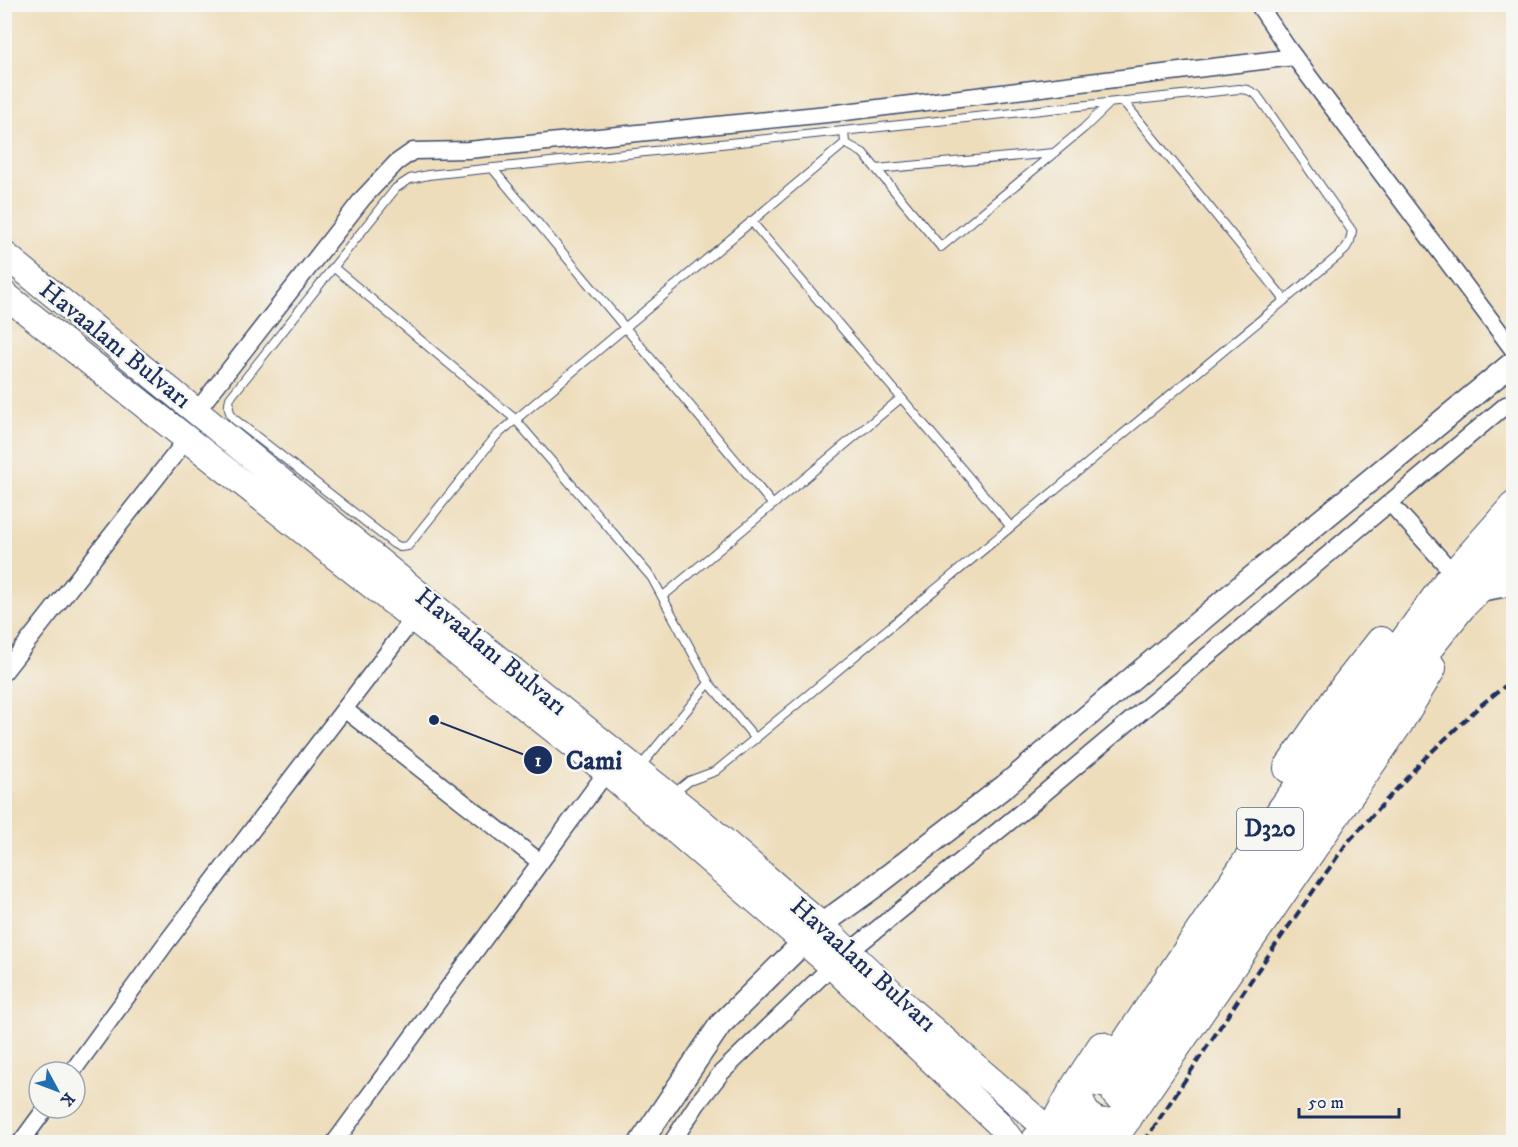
<svg xmlns="http://www.w3.org/2000/svg" width="1518" height="1147" font-family="'IM FELL DW Pica',serif">
<rect width="100%" height="100%" fill="#f6f6f2"/>
<filter id="ink" filterUnits="userSpaceOnUse"><feTurbulence type="fractalNoise" baseFrequency=".0167" numOctaves="2"/><feDisplacementMap in="SourceGraphic" scale="12" xChannelSelector="R" yChannelSelector="G"/><feConvolveMatrix kernelMatrix="1 2 1 2 8 2 1 2 1" color-interpolation-filters="sRGB"/></filter>
<filter id="wash" filterUnits="userSpaceOnUse"><feTurbulence type="fractalNoise" baseFrequency=".008" numOctaves="4" result="noise"/><feDisplacementMap in="SourceGraphic" scale="24" xChannelSelector="R" yChannelSelector="G"/><feGaussianBlur stdDeviation="1.35" result="paint"/><feColorMatrix in="noise" values="0 0 0 0 0 0 0 0 0 0 0 0 0 0 0 0 0 1.4 0 .05"/><feComposite in="paint" operator="in"/></filter>
<g filter="url(#wash)">
<rect width="100%" height="100%" fill="#edb"/>
</g>
<g filter="url(#ink)">
<g fill="none" stroke-linecap="round" stroke-linejoin="round">
<g stroke="#3b496c" stroke-width="10">
<path id="lane" d="M 1123,101 L 1285,300
M 845,143 L 863,153 L 941,247 L 1084,128 L 1110,103
M 492,168 L 773,505
M 876,169 L 1054,153
M 751,221 L 1011,527
M 333,267 L 515,419 L 652,578 L 709,683 L 756,739
M 662,597 L 901,398
M 640,767 L 709,683
M 673,794 L 689,781 L 716,771 L 1344,251 L 1350,241 L 1352,231 L 1257,95 L 1248,90 L 1239,89 L 428,175 L 410,179 L 396,188 L 230,398 C 228,406 228,412 234,419 L 394,544 L 400,547 L 408,546 L 496,436 L 845,143 L 844,131"/>
</g>
<g stroke="#3b496c" stroke-width="19">
<path id="street" d="M 1258,4 L 1287,47 L 1514,351
M 196,412 L 363,198 L 396,163 L 413,151 L 468,150 L 837,113 L 1294,57
M 1390,503 L 1455,575
M 1475,594 L 1508,588 L 1514,582
M 4,672 L 187,439
M 344,709 L 540,862
M 849,952 L 1024,810 L 1506,405 L 1514,402
M 72,1072 L 166,943 L 419,611
M 21,1142 L 46,1108
M 335,1142 L 611,766
M 672,1142 L 697,1104 L 721,1073 L 832,966"/>
</g>
<g stroke="#3b496c" stroke-width="25">
<path id="secondary" d="M 641,1142 L 720,1025 L 821,925 L 875,886 L 1005,786 L 1239,588 L 1514,362"/>
</g>
<g stroke="#3b496c" stroke-width="28">
<path id="primary" d="M 4,254 L 486,649 L 702,822 L 821,925 L 910,1010 L 1051,1132
M 4,294 L 606,771 L 832,966 L 998,1123 L 1012,1142"/>
</g>
<g stroke="#3b496c" stroke-width="32">
<path id="highway" d="M 1289,768 L 1346,686 L 1381,642
M 1100,1082 L 1283,809 L 1448,582 L 1514,507
M 1077,1085 C 1079,1117 1094,1133 1127,1118
M 1117,1094 L 1381,707 L 1461,606 L 1514,551
M 1051,1132 L 1077,1085 L 1102,1047
M 1036,1141 C 1050,1128 1070,1128 1083,1142
M 1110,1142 L 1398,723 L 1431,668"/>
</g>
<use href="#lane" stroke="#fff" stroke-width="8"/>
<use href="#street" stroke="#fff" stroke-width="16"/>
<use href="#secondary" stroke="#fff" stroke-width="22"/>
<use href="#primary" stroke="#fff" stroke-width="26"/>
<use href="#highway" stroke="#fff" stroke-width="30"/>
<path stroke="#1b2f5e" stroke-width="4" stroke-dasharray="9 4.5" stroke-linecap="butt" d="M 1144,1142 L 1258,970 L 1347,843 L 1424,759 L 1482,704 L 1514,679"/>
</g>
</g>
<g text-anchor="middle" dominant-baseline="central" stroke-width="5" stroke-linejoin="round" paint-order="stroke">
<rect fill="#f6f6f2" stroke="#5d6b8a" stroke-width="1.5" x="1237" y="808" width="66" height="42" rx="4.5"/>
<g font-size="24" font-weight="bold" fill="#1b2f5e">
<text x="1270" y="829">D320</text>
</g>
<g font-size="26" fill="#1b2f5e" stroke="#f6f6f2">
<text transform="translate(115 345) rotate(39)">Havaalanı Bulvarı</text>
<text transform="translate(491 652) rotate(39)">Havaalanı Bulvarı</text>
<text transform="translate(863 965) rotate(42)">Havaalanı Bulvarı</text>
</g>
</g>
<path fill="none" stroke="#1b2f5e" stroke-width="2" d="M434 720L538 760"/>
<g fill="#1b2f5e" stroke="#f6f6f2" stroke-width="2">
<circle cx="434" cy="720" r="6"/>
<circle cx="538" cy="760" r="15"/>
</g>
<g font-size="18" text-anchor="middle" font-weight="bold" fill="#fff">
<text x="538" y="766">1</text>
</g>
<g font-size="27" text-anchor="middle" font-weight="bold" fill="#1b2f5e" stroke="#f6f6f2" stroke-width="5" stroke-linejoin="round" paint-order="stroke">
<text x="594" y="769">Cami</text>
</g>
<rect width="1518" height="1147" fill="none" stroke="#f6f6f2" stroke-width="24"/>
<g transform="translate(57 1090) rotate(131)"><circle r="28" fill="#f6f6f2" stroke="#9ea6b7" stroke-width="1.5"/>
<path d="M0-4.5L10 22L0 15L-10 22Z" fill="#1f6fb2"/>
<text y="-9" font-size="16" font-weight="bold" text-anchor="middle" fill="#1b2f5e">K</text>
</g>
<path d="M1299 1108v9h100v-9" fill="none" stroke="#1b2f5e" stroke-width="3"/>
<text x="1308" y="1108" font-size="18" fill="#1b2f5e" stroke="#f6f6f2" stroke-width="4.5" paint-order="stroke">50 m</text>
</svg>
